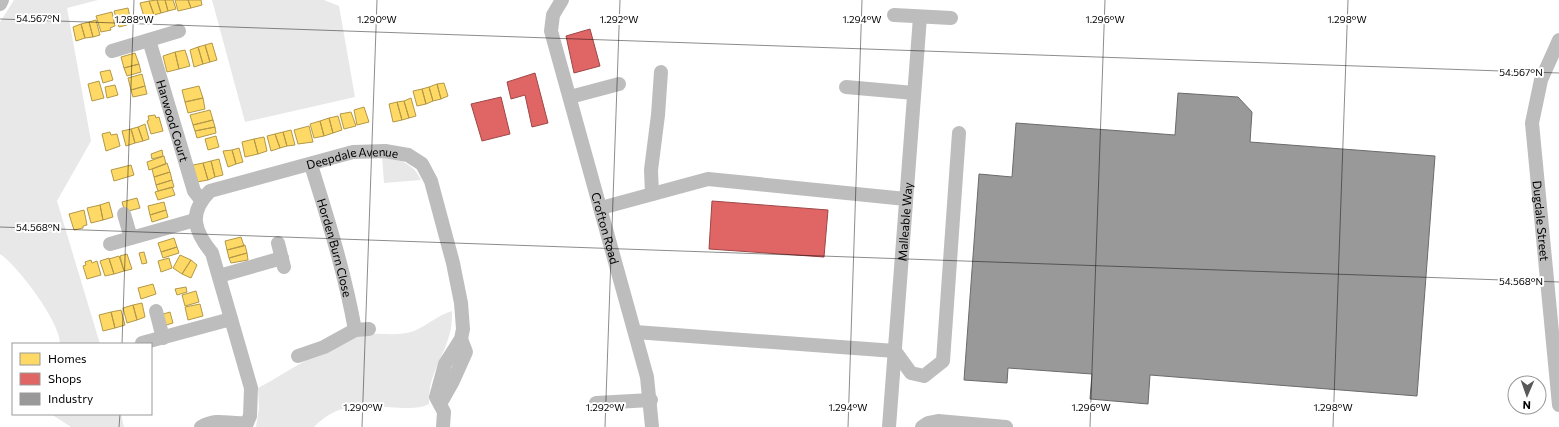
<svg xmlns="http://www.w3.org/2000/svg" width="1559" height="427" font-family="Commissioner,sans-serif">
<rect width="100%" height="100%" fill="#fff"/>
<path fill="#e8e8e8" d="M 14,0 L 98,0 L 67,8 L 91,141 L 57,201 L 100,344 L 60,344 C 61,323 18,266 0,254 L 0,22 Z
M 212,0 L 324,0 L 339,6 L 355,97 L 245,122 Z
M 382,156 C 398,159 414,163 421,180 L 384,183 Z
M 452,311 C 452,319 452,328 449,336 C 442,361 428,375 429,404 C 422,408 413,408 405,408 C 369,407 342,398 314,427 L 256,427 L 259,408 L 258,388 C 290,371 320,349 354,337 C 374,330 395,338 414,331 C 428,325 438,315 452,311 Z
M 51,414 L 121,414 L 124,427 L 71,427 Z"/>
<path fill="#ffd966" stroke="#b29847" d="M 157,0 L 165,0 L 168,11 L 161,13 Z
M 157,0 L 161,13 L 154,15 L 149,1 Z
M 165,0 L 173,0 L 176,9 L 168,11 Z
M 175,0 L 188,0 L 191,8 L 178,11 Z
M 188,0 L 201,0 L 202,5 L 191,8 Z
M 149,1 L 154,15 L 144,17 L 140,3 Z
M 128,8 L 131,21 L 126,22 L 127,25 L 119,27 L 114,11 Z
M 112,12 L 115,26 L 110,28 L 111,30 L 101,32 L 96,16 Z
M 96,20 L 100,35 L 93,37 L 89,22 Z
M 89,22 L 93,37 L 85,38 L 81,24 Z
M 81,24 L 85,38 L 76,41 L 73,27 Z
M 212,43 L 217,60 L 210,62 L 205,45 Z
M 205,45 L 210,62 L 203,64 L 198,47 Z
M 198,47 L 203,64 L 194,67 L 190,50 Z
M 185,50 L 190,66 L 179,69 L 175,52 Z
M 175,52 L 179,69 L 167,72 L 163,56 Z
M 135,53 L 139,64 L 124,68 L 121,57 Z
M 139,64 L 141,72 L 127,76 L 124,68 Z
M 110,70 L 113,80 L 103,83 L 100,72 Z
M 142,74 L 145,86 L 131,90 L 128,78 Z
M 99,81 L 104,98 L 92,101 L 88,84 Z
M 444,83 L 448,96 L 441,99 L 437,84 Z
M 437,84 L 441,99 L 433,101 L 429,87 Z
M 115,85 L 118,95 L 107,98 L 105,87 Z
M 145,86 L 147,94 L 133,97 L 131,90 Z
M 199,86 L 203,98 L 185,102 L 182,90 Z
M 429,87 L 433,101 L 426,104 L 422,89 Z
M 422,89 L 426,104 L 417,106 L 413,91 Z
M 203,98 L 205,109 L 188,113 L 185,102 Z
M 411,98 L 416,116 L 409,118 L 404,101 Z
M 404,101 L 409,118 L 402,120 L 397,102 Z
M 397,102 L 402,120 L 393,122 L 389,104 Z
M 364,107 L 369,122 L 357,125 L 354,110 Z
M 210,110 L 213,120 L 193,125 L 190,115 Z
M 351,112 L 356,126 L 344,129 L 340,114 Z
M 155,115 L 156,118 L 159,117 L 163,131 L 151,134 L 147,121 L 149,120 L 148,116 Z
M 338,116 L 342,130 L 333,133 L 329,118 Z
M 329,118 L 333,133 L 324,136 L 320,121 Z
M 213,120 L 215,127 L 195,131 L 193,125 Z
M 320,121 L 324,136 L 314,138 L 310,124 Z
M 145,124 L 149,139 L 143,141 L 138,127 Z
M 309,126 L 313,142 L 298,144 L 294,130 Z
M 138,127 L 143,141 L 135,143 L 131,129 Z
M 215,127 L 216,133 L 197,138 L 195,131 Z
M 131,129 L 135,143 L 126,146 L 122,131 Z
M 291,130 L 295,145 L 287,146 L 283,132 Z
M 110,132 L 111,135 L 117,134 L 120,146 L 106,151 L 102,134 Z
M 283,132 L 287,146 L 280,148 L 275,134 Z
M 275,134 L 280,148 L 271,151 L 267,136 Z
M 216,136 L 219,147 L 208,150 L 205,139 Z
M 264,137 L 267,151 L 258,154 L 254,139 Z
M 254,139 L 258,154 L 245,157 L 242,142 Z
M 239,148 L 243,162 L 236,164 L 232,150 Z
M 162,150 L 163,156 L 152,159 L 151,154 Z
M 232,150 L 236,164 L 228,167 L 223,151 Z
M 164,156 L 166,164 L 149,170 L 147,162 Z
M 219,159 L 223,175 L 215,177 L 211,161 Z
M 211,161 L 215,177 L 208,180 L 203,163 Z
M 167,163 L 170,172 L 154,177 L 152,169 Z
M 203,163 L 208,180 L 197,182 L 193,165 Z
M 131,165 L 134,175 L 114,181 L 111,170 Z
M 170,172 L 172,180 L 156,185 L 154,177 Z
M 172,180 L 174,187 L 158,191 L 156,185 Z
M 172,187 L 175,195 L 158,200 L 155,192 Z
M 137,198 L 140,208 L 125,212 L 122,202 Z
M 109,202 L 113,217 L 103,220 L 100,205 Z
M 164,202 L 166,210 L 150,215 L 148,206 Z
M 100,205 L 103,220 L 91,223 L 87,208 Z
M 84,210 L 87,225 L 83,226 L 83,228 L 74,230 L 69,214 Z
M 166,210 L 168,217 L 152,222 L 150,215 Z
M 241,237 L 244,246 L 227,250 L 225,241 Z
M 174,238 L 177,247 L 161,252 L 158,243 Z
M 245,245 L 247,253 L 229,258 L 227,250 Z
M 177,247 L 179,253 L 163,258 L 161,252 Z
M 144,252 L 147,263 L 142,264 L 139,253 Z
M 247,253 L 248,260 L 231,263 L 229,258 Z
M 127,254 L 132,269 L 124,271 L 120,256 Z
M 180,255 L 191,260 L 182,274 L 173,268 Z
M 119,256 L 124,271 L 114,274 L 109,259 Z
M 109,258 L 114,274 L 105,276 L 100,261 Z
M 169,258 L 172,268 L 161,272 L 158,261 Z
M 91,260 L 92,263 L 97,261 L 101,275 L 87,279 L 83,266 L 86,265 L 85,262 Z
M 191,260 L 197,265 L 191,278 L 182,274 Z
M 153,284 L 156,294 L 141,299 L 138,288 Z
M 186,287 L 187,292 L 177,295 L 175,289 Z
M 196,291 L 199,302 L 185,306 L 182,295 Z
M 142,303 L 145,317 L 137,320 L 133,305 Z
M 200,304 L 203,316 L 188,320 L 185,307 Z
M 133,305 L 137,320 L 127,323 L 123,308 Z
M 121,310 L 125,325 L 115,328 L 111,312 Z
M 111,312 L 115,328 L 103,331 L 99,315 Z
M 170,312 L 173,323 L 163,326 L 160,315 Z"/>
<path fill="#e06666" stroke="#9d4747" d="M 590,29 L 600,66 L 574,73 L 566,36 Z
M 535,73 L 548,123 L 532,127 L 525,95 L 511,99 L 507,82 Z
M 501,97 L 510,134 L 482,141 L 471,104 Z
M 712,201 L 828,210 L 824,257 L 709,249 Z"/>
<path fill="#999" stroke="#6b6b6b" d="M 1178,93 L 1238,97 L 1252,112 L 1250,142 L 1435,156 L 1417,396 L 1150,375 L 1148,404 L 1090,399 L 1092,374 L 1008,368 L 1007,383 L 964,380 L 979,174 L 1012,177 L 1016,123 L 1175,135 Z"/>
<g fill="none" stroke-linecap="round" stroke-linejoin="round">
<g stroke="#bdbdbd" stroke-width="14">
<path id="s1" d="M 562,0 L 553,15 L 551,31 L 647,377 L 652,427"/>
<path d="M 0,4 L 2,0"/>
<path d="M 894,15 L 951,18"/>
<path id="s2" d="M 149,40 L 194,191 L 201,200"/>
<path id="s3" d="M 1559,40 L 1541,80 L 1532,123 L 1559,405"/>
<path d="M 112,51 L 179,31"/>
<path d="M 846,87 L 914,93"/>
<path d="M 570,97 L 619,84"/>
<path id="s4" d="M 311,165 C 328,219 345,274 355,330"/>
<path d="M 652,194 L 651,170 L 658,115 L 661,72"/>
<path d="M 601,208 L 708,179 L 906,199"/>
<path d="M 124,214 L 131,238"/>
<path d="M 278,243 L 284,267"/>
<path d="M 110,244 L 195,220"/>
<path d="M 219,276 L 282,258"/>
<path d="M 156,311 L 163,338"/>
<path d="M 635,332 L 895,351 L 911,373 L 924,376 L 943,361 L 959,133"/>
<path d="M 142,343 L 231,319"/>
<path d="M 298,356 L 324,347 L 355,330 L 369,329"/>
<path d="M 596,403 L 651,400"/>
<path d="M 440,404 L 453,381 L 466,352 L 461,339"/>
<path d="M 201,427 C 219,417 228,425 247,423"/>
<path id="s5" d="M 245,427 L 250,416 L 251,388 L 212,253 C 194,231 188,213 210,191 L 353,152 L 385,151 L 408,155 L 422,164 L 431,181 L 453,263 L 461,303 L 463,329 L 461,339 L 445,364 L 436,397 L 444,412 L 443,427"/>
<path id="s6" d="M 889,427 L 920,17"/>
<path d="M 922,427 L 928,423 L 938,421 L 1006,427"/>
</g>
</g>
<path fill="none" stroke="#000" stroke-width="1" stroke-opacity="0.45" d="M 0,19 L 1559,73M 0,227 L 1559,282M 122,344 L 134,0M 119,427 L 120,414M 362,427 L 377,0M 605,427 L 620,0M 848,427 L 862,0M 1090,427 L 1105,0M 1333,427 L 1348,0"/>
<g text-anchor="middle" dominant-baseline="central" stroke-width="4" stroke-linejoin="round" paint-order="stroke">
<g font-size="12" fill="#000" stroke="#fff">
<text stroke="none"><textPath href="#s2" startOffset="84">Harwood Court</textPath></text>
<text stroke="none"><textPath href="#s5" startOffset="398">Deepdale Avenue</textPath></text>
<text stroke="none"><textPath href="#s3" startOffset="186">Dugdale Street</textPath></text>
<text stroke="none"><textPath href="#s6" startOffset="206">Malleable Way</textPath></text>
<text stroke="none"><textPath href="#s1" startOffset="238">Crofton Road</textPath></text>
<text stroke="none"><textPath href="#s4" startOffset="86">Horden Burn Close</textPath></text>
</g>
</g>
<g font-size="10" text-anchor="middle" fill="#000" stroke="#fff" stroke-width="4" stroke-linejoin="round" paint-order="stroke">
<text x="38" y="22">54.567°N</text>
<text x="134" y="23">1.288°W</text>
<text x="377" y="23">1.290°W</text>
<text x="619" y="23">1.292°W</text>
<text x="862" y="23">1.294°W</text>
<text x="1105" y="23">1.296°W</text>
<text x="1347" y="23">1.298°W</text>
<text x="1521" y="76">54.567°N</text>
<text x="38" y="231">54.568°N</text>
<text x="1521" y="285">54.568°N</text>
<text x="363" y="411">1.290°W</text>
<text x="605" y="411">1.292°W</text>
<text x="848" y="411">1.294°W</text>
<text x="1091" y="411">1.296°W</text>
<text x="1333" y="411">1.298°W</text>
</g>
<rect x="12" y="343" width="140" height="72" fill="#ffffff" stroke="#999999"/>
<rect x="20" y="353" width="20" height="12" fill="#ffd966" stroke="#999999"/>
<text x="48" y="363" font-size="12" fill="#000000">Homes</text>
<rect x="20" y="373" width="20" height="12" fill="#e06666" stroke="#999999"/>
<text x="48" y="383" font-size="12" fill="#000000">Shops</text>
<rect x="20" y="393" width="20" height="12" fill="#999999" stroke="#999999"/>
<text x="48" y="403" font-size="12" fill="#000000">Industry</text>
<g transform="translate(1527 395) rotate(182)"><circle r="19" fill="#ffffff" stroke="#999999"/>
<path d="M0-3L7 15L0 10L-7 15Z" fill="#595959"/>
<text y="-6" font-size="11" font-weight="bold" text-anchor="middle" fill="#000000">N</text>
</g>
</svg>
